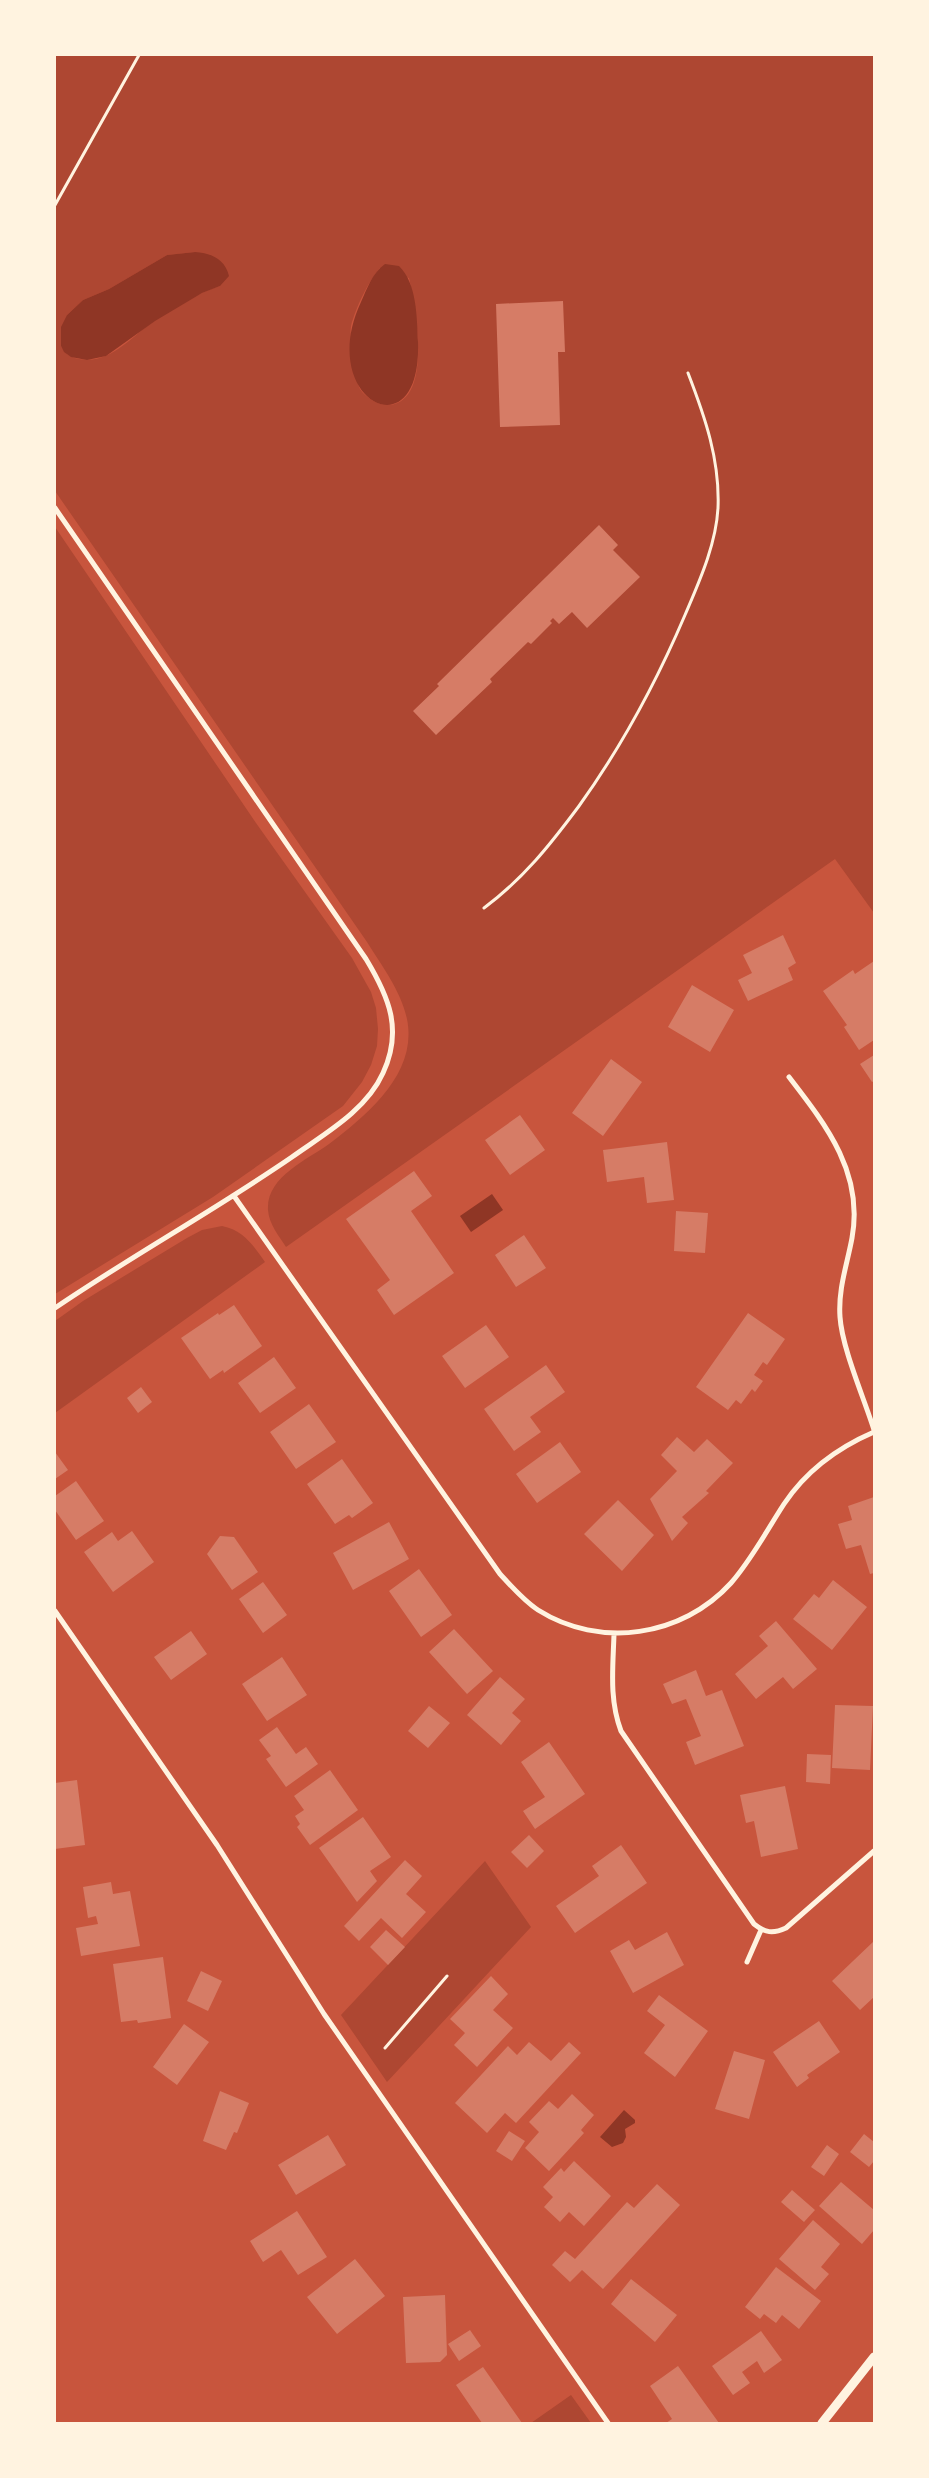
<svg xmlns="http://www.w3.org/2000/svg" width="929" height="2478" font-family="Helvetica,sans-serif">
<rect width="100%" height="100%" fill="#c8553d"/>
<path fill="#ae4732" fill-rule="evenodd" d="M 55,55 L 874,55 L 874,913 L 835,859 L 286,1247 C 279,1236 269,1224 268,1210 C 266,1177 307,1160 329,1144 C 368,1114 418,1073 407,1019 C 401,991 382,966 367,942 L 55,491 ZM 195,252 L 220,286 C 197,293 175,307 155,320 C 132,336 110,365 79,359 C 70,357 65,354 61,346 L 67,315 L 83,300 L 109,289 L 167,255 ZM 380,268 L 409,278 C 415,304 434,402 389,405 C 379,406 366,398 360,389 C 357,384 357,373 357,367 C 355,355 349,337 351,326 C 356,307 368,282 380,268 Z
M 55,527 L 256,823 L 352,958 L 371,992 L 376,1008 L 378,1029 L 377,1046 L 371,1065 L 362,1082 L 343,1106 L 213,1197 L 55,1294 Z
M 222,1226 C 243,1230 253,1245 265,1262 L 55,1413 L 55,1321 L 83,1301 L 187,1238 L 202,1230 Z
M 485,1861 L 531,1927 L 387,2082 L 341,2015 Z
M 571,2395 L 591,2423 L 531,2423 Z"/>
<path fill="#8f3625" d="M 195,252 C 211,253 225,259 229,276 L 220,286 L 202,293 L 155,321 L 106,356 L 87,360 L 71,357 L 64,352 L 61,346 L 61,327 L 67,315 L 83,300 L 109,289 L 167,255 Z
M 385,264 L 399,266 C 417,283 417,318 418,342 C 422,455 315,400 361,302 C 367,289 372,273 385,264 Z
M 492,1194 L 503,1210 L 471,1232 L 460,1216 Z
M 624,2110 L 635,2120 L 635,2123 L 625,2129 L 626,2137 L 623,2143 L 612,2147 L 600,2137 Z"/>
<path fill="#d67c66" d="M 563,301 L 565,352 L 558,352 L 560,425 L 500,427 L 496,304 Z
M 599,525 L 618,545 L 613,550 L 640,577 L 587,628 L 572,612 L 559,624 L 553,618 L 550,621 L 552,623 L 531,644 L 528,642 L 490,679 L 492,682 L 436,735 L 413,711 L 439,686 L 437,684 Z
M 783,935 L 796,963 L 788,968 L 793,980 L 748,1001 L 738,980 L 752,973 L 743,955 Z
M 874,961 L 874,1040 L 859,1050 L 844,1027 L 847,1025 L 823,991 L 853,970 L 855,974 Z
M 692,985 L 734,1010 L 710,1052 L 668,1027 Z
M 874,1055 L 874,1081 L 872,1082 L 860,1064 Z
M 611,1059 L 642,1082 L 603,1136 L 572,1113 Z
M 520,1115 L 545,1150 L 510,1175 L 485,1140 Z
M 667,1142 L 674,1200 L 647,1203 L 644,1177 L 607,1182 L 603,1150 Z
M 414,1171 L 432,1196 L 411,1211 L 454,1273 L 394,1315 L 377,1290 L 390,1280 L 346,1219 Z
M 676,1211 L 708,1213 L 705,1253 L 674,1251 Z
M 524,1235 L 546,1268 L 516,1287 L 495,1255 Z
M 234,1305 L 262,1346 L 224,1373 L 223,1370 L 210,1379 L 181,1338 L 218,1313 L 219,1315 Z
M 748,1313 L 785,1339 L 767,1365 L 763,1362 L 754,1375 L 763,1381 L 755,1392 L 752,1389 L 741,1404 L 736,1400 L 728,1410 L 696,1387 Z
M 486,1325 L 509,1357 L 465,1388 L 442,1356 Z
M 274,1357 L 296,1388 L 260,1413 L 238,1383 Z
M 546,1365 L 565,1392 L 530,1417 L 541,1432 L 514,1451 L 484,1409 Z
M 141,1387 L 152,1402 L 138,1413 L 127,1398 Z
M 309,1404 L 336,1442 L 296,1469 L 270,1432 Z
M 677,1437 L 694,1452 L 707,1439 L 733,1463 L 706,1491 L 709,1493 L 682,1517 L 688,1523 L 672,1541 L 650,1499 L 677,1471 L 661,1455 Z
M 560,1442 L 581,1472 L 537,1503 L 516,1474 Z
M 55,1452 L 68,1470 L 55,1479 Z
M 342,1459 L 373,1503 L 352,1518 L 349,1515 L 335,1524 L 307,1484 Z
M 76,1481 L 104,1521 L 76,1540 L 55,1510 L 55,1496 Z
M 874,1497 L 874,1573 L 870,1574 L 861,1545 L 846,1549 L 838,1524 L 852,1520 L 848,1506 Z
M 618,1500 L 654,1535 L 622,1571 L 584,1534 Z
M 389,1522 L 409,1559 L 353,1590 L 333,1553 Z
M 132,1531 L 154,1562 L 113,1592 L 84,1552 L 112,1532 L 118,1541 Z
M 220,1536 L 234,1537 L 258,1572 L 232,1590 L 207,1554 Z
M 419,1569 L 452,1615 L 421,1637 L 389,1591 Z
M 833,1580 L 867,1607 L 832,1650 L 793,1619 L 814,1594 L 819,1598 Z
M 263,1582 L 287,1615 L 263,1633 L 239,1599 Z
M 776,1621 L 817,1669 L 793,1689 L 783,1677 L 756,1699 L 735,1674 L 768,1646 L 759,1636 Z
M 454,1629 L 493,1671 L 467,1694 L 429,1652 Z
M 191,1631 L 207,1654 L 171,1680 L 154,1657 Z
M 282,1657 L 307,1695 L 267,1721 L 242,1684 Z
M 696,1670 L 706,1696 L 722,1690 L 744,1746 L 695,1765 L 686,1742 L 701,1736 L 686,1699 L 672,1704 L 663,1684 Z
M 500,1677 L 525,1699 L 512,1713 L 521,1721 L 501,1745 L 467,1715 Z
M 835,1705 L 873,1706 L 870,1770 L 832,1768 Z
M 429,1706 L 450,1723 L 428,1748 L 408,1731 Z
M 277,1727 L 296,1754 L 306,1747 L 318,1764 L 286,1787 L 266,1759 L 271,1756 L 259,1740 Z
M 549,1742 L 585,1794 L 535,1829 L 523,1811 L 545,1797 L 521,1762 Z
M 807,1754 L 831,1755 L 830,1784 L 806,1782 Z
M 330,1770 L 358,1810 L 310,1845 L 297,1827 L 300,1824 L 295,1816 L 304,1810 L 294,1796 Z
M 77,1780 L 85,1845 L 55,1849 L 55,1783 Z
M 785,1786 L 798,1849 L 761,1857 L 754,1821 L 746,1823 L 740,1795 Z
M 363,1817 L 391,1857 L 370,1871 L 377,1881 L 357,1902 L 319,1848 Z
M 529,1835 L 544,1851 L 527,1868 L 511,1852 Z
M 621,1845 L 647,1883 L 575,1933 L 556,1906 L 599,1876 L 592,1866 Z
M 405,1860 L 422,1876 L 406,1894 L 426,1912 L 402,1938 L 381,1918 L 359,1941 L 344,1926 Z
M 111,1882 L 113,1894 L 130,1891 L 140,1946 L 81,1956 L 76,1928 L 98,1924 L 96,1916 L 88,1918 L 83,1887 Z
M 386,1930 L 405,1947 L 388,1965 L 370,1947 Z
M 667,1932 L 684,1965 L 633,1993 L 610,1951 L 629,1940 L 635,1950 Z
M 874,1941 L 874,1997 L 860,2010 L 832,1981 Z
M 163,1957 L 171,2018 L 138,2023 L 137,2020 L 121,2022 L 113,1964 Z
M 201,1971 L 222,1981 L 208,2011 L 187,2001 Z
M 491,1976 L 508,1994 L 493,2010 L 513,2028 L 477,2067 L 454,2045 L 465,2033 L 450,2019 Z
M 659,1995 L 708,2031 L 675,2077 L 644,2053 L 665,2025 L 647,2011 Z
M 819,2021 L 840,2052 L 807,2075 L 809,2078 L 797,2087 L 773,2052 Z
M 184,2024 L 209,2042 L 177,2085 L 153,2067 Z
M 529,2042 L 551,2061 L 569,2042 L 581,2053 L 516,2123 L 505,2113 L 487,2133 L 455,2103 L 508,2046 L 517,2055 Z
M 734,2051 L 765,2060 L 749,2119 L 715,2109 Z
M 220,2091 L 249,2103 L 237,2133 L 234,2132 L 226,2150 L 203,2141 Z
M 572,2094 L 594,2115 L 581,2130 L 584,2133 L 549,2171 L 525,2148 L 539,2132 L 529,2122 L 549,2101 L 558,2109 Z
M 509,2131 L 525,2141 L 512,2161 L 496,2151 Z
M 864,2134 L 874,2142 L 874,2161 L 869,2167 L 850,2152 Z
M 328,2135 L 346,2165 L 296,2195 L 278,2165 Z
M 827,2145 L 839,2154 L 824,2176 L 811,2167 Z
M 574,2161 L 611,2196 L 584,2226 L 569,2212 L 560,2222 L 544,2207 L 553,2197 L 543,2187 L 561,2168 L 564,2172 Z
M 841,2182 L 874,2210 L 874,2230 L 862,2244 L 819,2206 Z
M 657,2184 L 680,2205 L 603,2289 L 582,2270 L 570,2282 L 552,2265 L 565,2251 L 575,2259 L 627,2202 L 634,2208 Z
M 792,2190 L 815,2210 L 804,2222 L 781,2202 Z
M 297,2211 L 327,2257 L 298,2275 L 281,2250 L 263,2262 L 250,2241 Z
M 813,2220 L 840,2244 L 821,2267 L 829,2274 L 815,2290 L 779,2259 Z
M 355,2259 L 385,2296 L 337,2334 L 307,2297 Z
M 776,2267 L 821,2301 L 799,2329 L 782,2315 L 776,2323 L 764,2314 L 760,2319 L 745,2307 Z
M 631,2279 L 677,2315 L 655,2342 L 611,2304 Z
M 445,2295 L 447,2355 L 440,2362 L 406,2363 L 403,2297 Z
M 470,2330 L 481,2346 L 459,2361 L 448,2344 Z
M 761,2331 L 782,2360 L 764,2373 L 757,2361 L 742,2372 L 750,2383 L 733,2395 L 712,2366 Z
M 678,2366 L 719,2423 L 666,2423 L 672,2419 L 650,2386 Z
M 483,2367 L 522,2423 L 482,2423 L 456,2385 Z"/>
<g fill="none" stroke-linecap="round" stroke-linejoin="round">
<path stroke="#fff3e0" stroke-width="3" d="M 55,205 L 139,55
M 484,908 C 523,879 550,845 579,806 C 622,746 656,683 685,615 C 699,582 716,545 718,508 C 720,460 705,417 688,373
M 385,2048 L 447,1976"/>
<path stroke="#fff3e0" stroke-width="5" d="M 55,508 L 366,959 C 389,997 403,1030 383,1073 C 366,1111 324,1134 292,1157 C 215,1210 133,1255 55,1308
M 789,1077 C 826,1125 864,1173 852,1238 C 847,1265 838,1289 840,1317 C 842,1348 864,1398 874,1430
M 234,1196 L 500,1574 C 512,1587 524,1601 538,1610 C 600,1649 682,1637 731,1583 C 752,1559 767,1530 784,1504 C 806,1471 837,1448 874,1432
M 55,1611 L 217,1845 L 324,2014 L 608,2423
M 614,1634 C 613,1668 609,1699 621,1731 L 754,1924 C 765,1933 773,1934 786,1928 L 874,1851
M 747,1962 L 761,1930"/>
<path stroke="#fff3e0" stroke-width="9" d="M 822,2423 L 874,2357"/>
</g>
<rect width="929" height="2478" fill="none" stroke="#fff3e0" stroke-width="112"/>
</svg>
